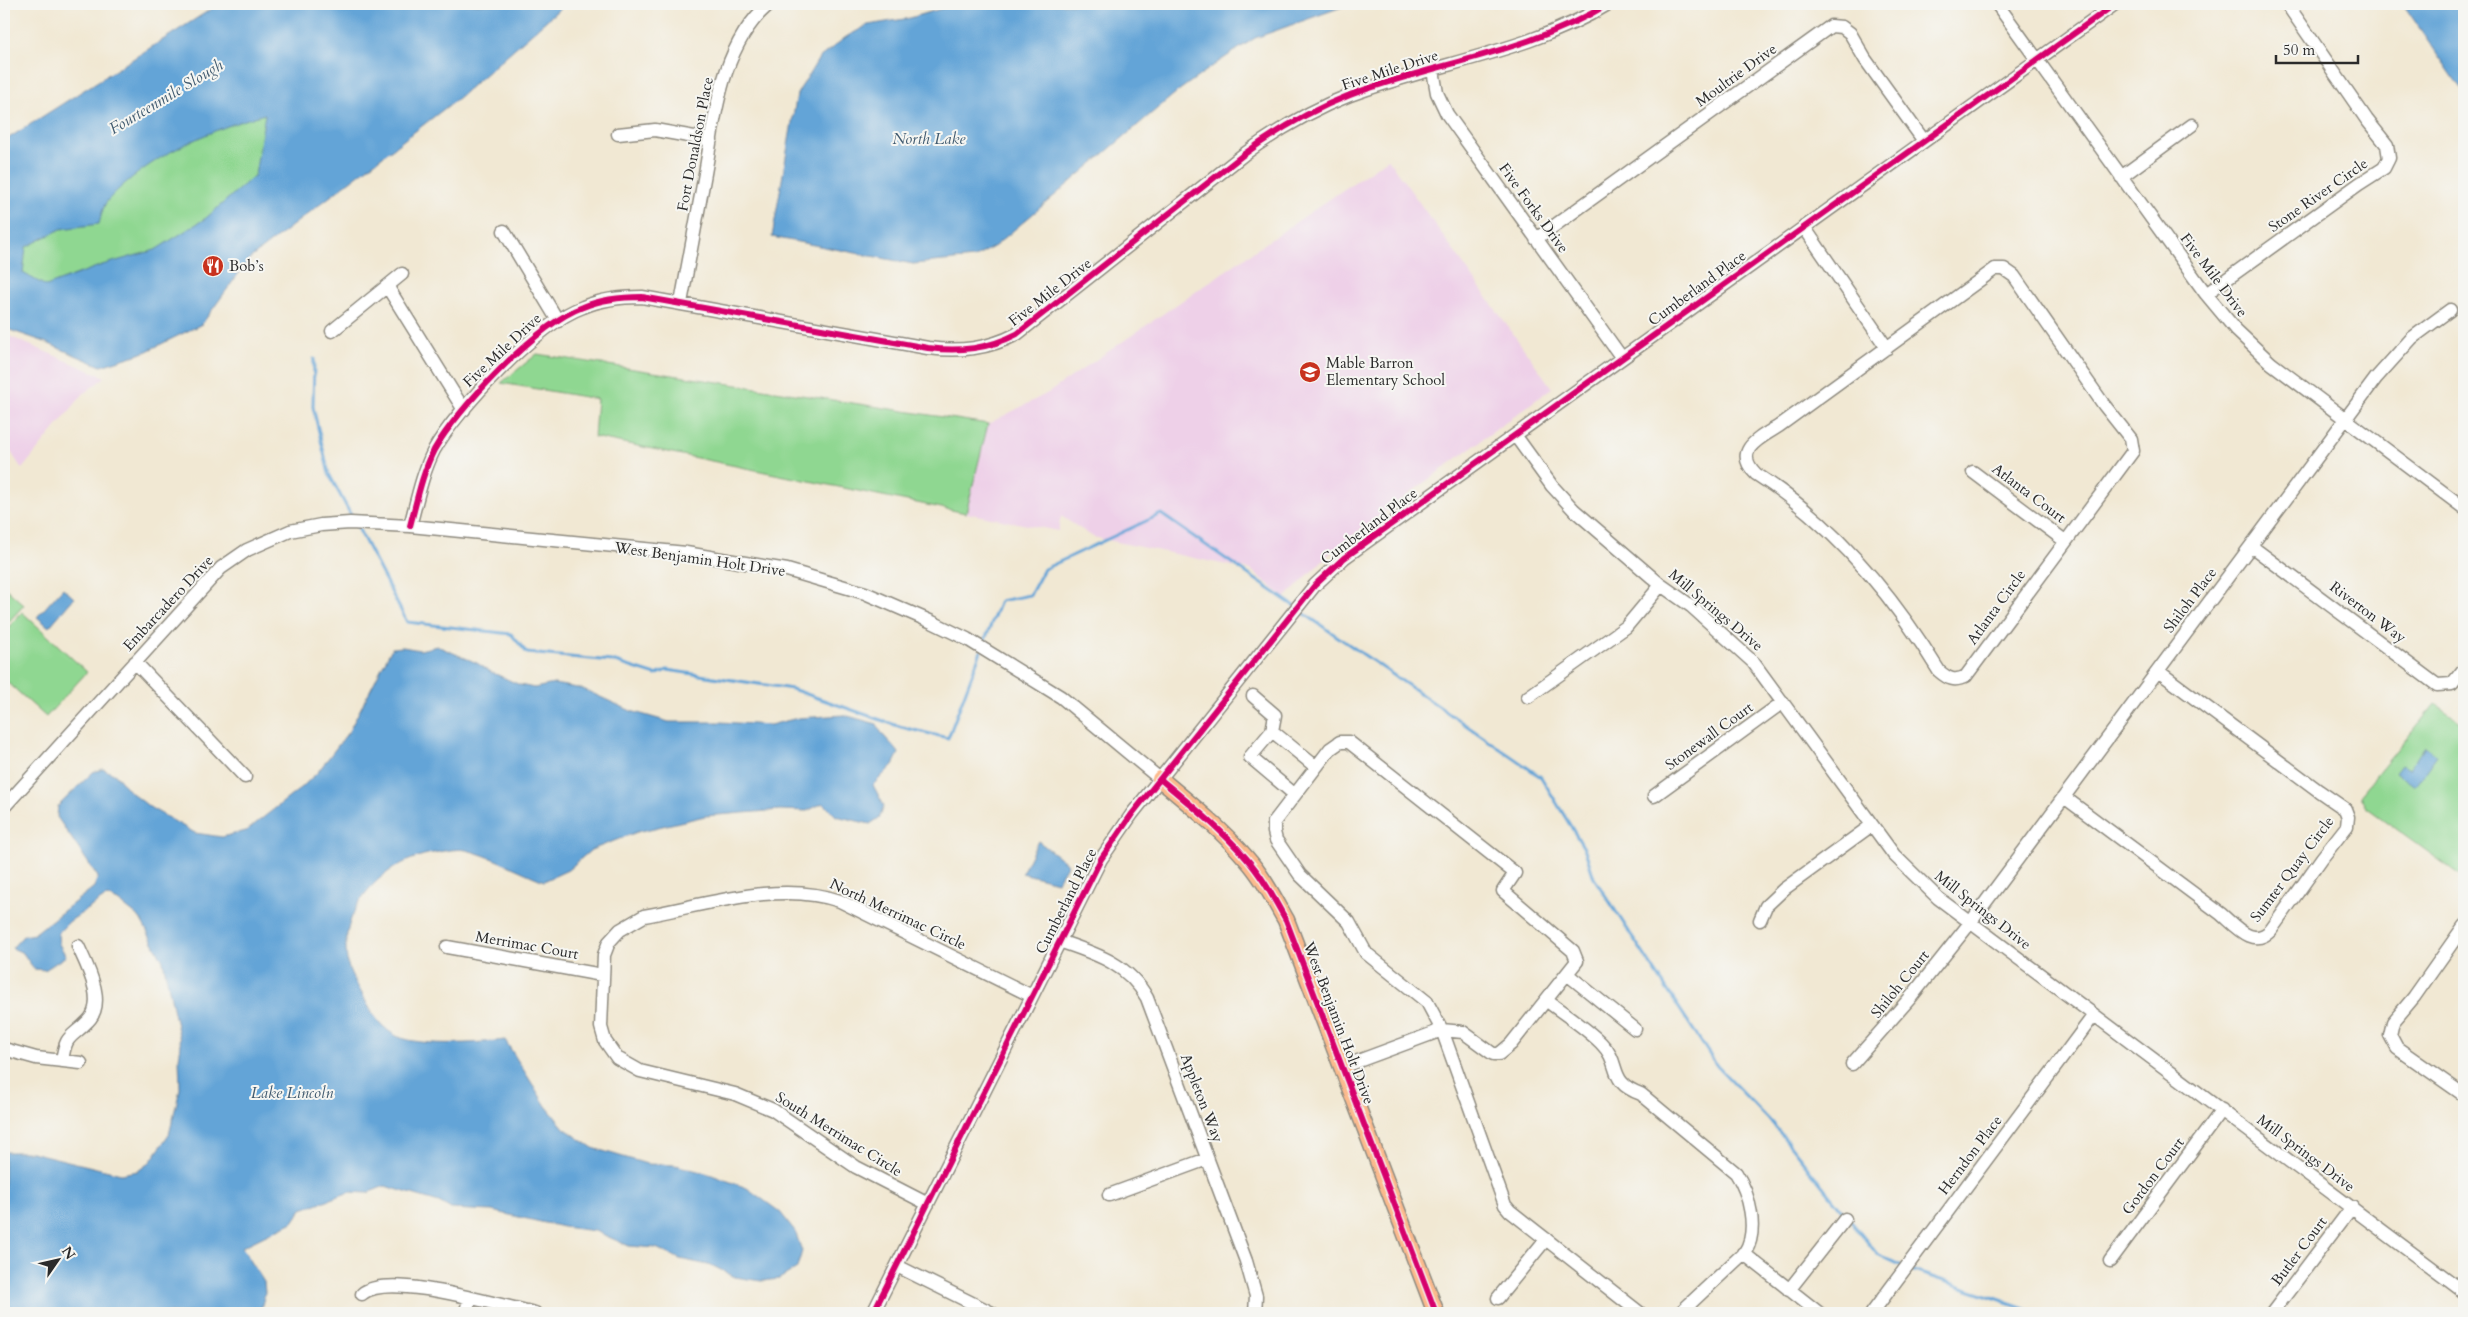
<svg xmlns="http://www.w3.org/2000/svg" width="2468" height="1317" font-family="Cardo,serif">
<rect width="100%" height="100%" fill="#f6f6f2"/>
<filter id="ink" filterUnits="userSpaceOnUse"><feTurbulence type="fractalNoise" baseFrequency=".02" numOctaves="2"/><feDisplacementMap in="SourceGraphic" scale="10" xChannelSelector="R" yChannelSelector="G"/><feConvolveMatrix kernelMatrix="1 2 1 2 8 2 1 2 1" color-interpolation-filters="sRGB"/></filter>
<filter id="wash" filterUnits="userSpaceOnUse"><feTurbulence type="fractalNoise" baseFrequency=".0096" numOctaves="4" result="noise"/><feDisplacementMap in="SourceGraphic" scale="20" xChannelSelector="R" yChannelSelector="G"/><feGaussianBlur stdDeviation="1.12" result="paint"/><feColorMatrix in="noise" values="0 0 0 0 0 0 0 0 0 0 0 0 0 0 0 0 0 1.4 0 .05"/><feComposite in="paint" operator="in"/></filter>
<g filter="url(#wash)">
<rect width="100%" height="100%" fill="#f1e8d3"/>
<path fill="#eed0e8" d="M 1388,159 L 1552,388 L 1333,550 L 1285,598 L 1251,570 L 1093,537 L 1061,516 L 1058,531 L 966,513 L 988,424 L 1048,393 Z
M 4,334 L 105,377 L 84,393 L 22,469 L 7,446 L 4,444 Z"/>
<path fill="#8fd791" stroke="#5d815e" d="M 386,4 L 232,231 L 23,305 L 4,238 Z
M 537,354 L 988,424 L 966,513 L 594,437 L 597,399 L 501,383 Z
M 4,587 L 24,605 L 4,627 Z
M 22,612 L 87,672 L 46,717 L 4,679 L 4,632 Z
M 2435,704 L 2464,724 L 2464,878 L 2366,807 L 2360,795 Z"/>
<path fill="#63a4d7" stroke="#476881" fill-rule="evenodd" d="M 219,4 L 565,4 L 457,99 L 249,259 L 202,324 L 145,352 L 101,366 L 42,341 L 4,328 L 4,141 ZM 265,114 L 255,175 L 206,218 L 155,250 L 102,265 L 46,286 L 23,273 L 26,247 L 61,229 L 99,224 C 101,217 103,205 108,200 C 147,157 211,129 265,114 Z
M 957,4 L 1350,4 L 1255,38 L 1220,61 L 1178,91 L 995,246 L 974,258 L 913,264 L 772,237 L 797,94 L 819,58 L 846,37 L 868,25 L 910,18 Z
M 2403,4 L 2464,4 L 2464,93 Z
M 63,588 L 74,598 L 49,627 L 37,617 Z
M 437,646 L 477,663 L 491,672 L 520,685 L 534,688 L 554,684 L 583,689 L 631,711 L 669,722 L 720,722 L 770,725 L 798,718 L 844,715 L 877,724 C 881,736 892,743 899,753 L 893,765 L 873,785 L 884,806 L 879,818 L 870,824 L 836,816 L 823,803 L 807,811 L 780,810 L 705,816 L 637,832 L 591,850 L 568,870 L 544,881 C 521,872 489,855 466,850 C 455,848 439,852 428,854 C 379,865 336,912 348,965 C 350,974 357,984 361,992 C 369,1008 377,1024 393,1034 C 413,1048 480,1043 505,1040 L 546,1106 L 564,1128 L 593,1148 L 647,1164 L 675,1165 L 709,1174 L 747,1188 L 780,1212 L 795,1231 L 802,1251 L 797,1268 L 779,1279 L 761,1281 L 735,1277 L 713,1266 L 680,1259 L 656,1248 L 629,1246 L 595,1231 L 563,1227 L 492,1211 L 451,1209 L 439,1202 L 385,1186 L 367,1193 L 350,1192 L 302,1209 L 293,1222 L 242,1247 L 264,1282 L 265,1293 L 260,1313 L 4,1313 L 4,1152 L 31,1152 L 121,1174 L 138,1171 L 150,1162 L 169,1135 L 180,1089 L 179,1058 L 181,1045 L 163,961 L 140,918 L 118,901 L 107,896 L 70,921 L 58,933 L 59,944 L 66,956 L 45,970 L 34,969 L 23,953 L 12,948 L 23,936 L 34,934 L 94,887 L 98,877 L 57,817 L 58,806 L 93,772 L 103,769 L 116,775 L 128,790 L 151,808 L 195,833 L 222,837 L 246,831 L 301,788 L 317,773 L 349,731 L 392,648 L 403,647 L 420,650 Z
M 2425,746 L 2437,755 L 2415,786 L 2395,772 L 2401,764 L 2409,769 Z
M 1038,841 L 1068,864 L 1057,882 L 1022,873 Z"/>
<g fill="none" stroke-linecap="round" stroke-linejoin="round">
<path stroke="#63a4d7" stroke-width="3" d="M 314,359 L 313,407 L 329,474 L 353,519
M 357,526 L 407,622 L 511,634 L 527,653 L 612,661 L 656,675 L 667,670 L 792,689 L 901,727 L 948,738 L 981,651
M 1299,610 L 1541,777 L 1585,850 L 1594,878 L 1717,1066 L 1773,1124 L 1877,1254 L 1902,1266
M 983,645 L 1000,601 L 1030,595 L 1044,569 L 1161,514 L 1294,606
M 1908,1269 L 2040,1313"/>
</g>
</g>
<g filter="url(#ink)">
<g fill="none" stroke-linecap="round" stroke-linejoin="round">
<g stroke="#8e8a7f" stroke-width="15">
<path id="minor" d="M 1997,4 L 2206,294 L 2236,330 L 2271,363 L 2464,508
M 1433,70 L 1437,93 L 1447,114 L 1622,358
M 618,134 L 655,130 L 711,140
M 2121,177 L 2192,125
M 1804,227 L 1887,348
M 504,231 L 558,321
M 1536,239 L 1831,26 L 1842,27 L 1850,33 L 1865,59 L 1924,141
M 1995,269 L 2004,269 L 2014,276 L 2104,405 L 2131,439 L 2133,451 L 1966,676 C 1955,682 1948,679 1939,671 C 1892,594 1833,523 1756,474 C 1732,450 1760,438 1779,426 Z
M 387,286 L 464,410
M 2206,294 L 2359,184 L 2384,168 L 2389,158 L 2387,145 L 2367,120 L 2287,4
M 681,303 C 689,262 696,220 704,179 C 715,119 720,46 769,4
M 332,331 L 402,274
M 1515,435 L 1552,486 L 1574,510 L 1661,585 L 1691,606 L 1753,662 L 1894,855 L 1938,898 L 2464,1292
M 1973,472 L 2065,541
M 410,526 C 417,500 422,474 434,450 C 457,409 538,323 583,307 C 602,299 622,297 642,297 L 928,348 C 960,352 988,349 1017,334 L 1243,155 C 1277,130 1311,110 1350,95 C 1435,63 1530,52 1608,4
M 2251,546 L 2437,685 L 2452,684 L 2464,669
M 135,662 L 245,777
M 1253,696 L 1275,715 L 1272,731
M 1528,697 L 1626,627 L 1661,585
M 1294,794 L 1250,757 L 1272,731 L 1316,767
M 1654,796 L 1783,702
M 2064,797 L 2221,914 C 2235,926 2253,949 2271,930 L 2322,858 L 2347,826 L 2348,817 L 2345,809 L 2319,791 L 2158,671
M 4,807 L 221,568 L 247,550 L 290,531 L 321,525 L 350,523 L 410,526 L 686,553 L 787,570 L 865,593 L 932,622 L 967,639 L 1061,697 L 1160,779
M 1760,920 L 1766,906 L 1784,889 L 1872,825
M 2464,926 L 2414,997 L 2393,1022 L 2390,1035 L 2397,1048 L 2464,1095
M 1059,941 C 1094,953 1128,963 1147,998 L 1246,1261 L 1256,1296 L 1255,1313
M 447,947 L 602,975
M 1567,974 L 1635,1029
M 1546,1000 C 1564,1014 1585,1027 1601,1043 C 1623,1065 1606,1081 1641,1094 L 1736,1173 C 1749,1193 1759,1230 1745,1252 L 1680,1313
M 4,1049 L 36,1058 L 81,1063
M 62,1061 C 66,1033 71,1039 88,1021 C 107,1002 87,966 78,946
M 1852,1064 L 1911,997 L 1970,923 L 2376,378 L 2412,338 L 2450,310
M 1342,1067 L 1442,1030 L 1463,1032 L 1493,1054 L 1499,1054 L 1511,1044 L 1577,961 L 1573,951 L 1503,891 L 1515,873 L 1349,742 L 1340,742 L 1330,749 L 1274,822 L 1274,832 L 1276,840 L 1300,875 L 1349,922 L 1366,953 L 1427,1002 L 1442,1030 L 1505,1205 L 1510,1211 L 1640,1313
M 1109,1195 L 1207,1159
M 928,1204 L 856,1167 L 773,1110 L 735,1094 L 640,1071 L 617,1058 L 605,1041 L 601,1027 L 604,955 L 609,942 L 620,930 L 644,916 C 705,905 780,880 840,901 L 1032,996
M 1743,1253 L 1819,1313
M 2110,1261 L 2222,1110
M 897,1266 L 992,1313
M 1789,1290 L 1845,1219
M 362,1294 C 388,1271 500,1306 535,1313
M 1498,1298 L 1546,1239
M 465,1313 L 470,1299
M 873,1313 L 1101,859 L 1132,814 L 1315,585 L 1344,558 L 2115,4
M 1872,1313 L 2094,1015
M 2272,1313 L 2352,1207"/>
</g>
<g stroke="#8e8a7f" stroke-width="19">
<path id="major" d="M 1160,779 C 1190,804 1221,829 1246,858 C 1263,877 1274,899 1286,920 L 1436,1313"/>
</g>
<use href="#minor" stroke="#fff" stroke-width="12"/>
<use href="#major" stroke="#fcba8d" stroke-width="16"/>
<g stroke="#f6f6f2" stroke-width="9">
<path id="cycleway" d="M 410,526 C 417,500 422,474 434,450 C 457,409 538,323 583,307 C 602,299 622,297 642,297 L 928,348 C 960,352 988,349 1017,334 L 1243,155 C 1277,130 1311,110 1350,95 C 1435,63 1530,52 1608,4
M 1160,779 C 1190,804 1221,829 1246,858 C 1263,877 1274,899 1286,920 L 1436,1313
M 873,1313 L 1101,859 L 1132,814 L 1315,585 L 1344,558 L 2115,4"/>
</g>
<use href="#cycleway" stroke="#d6006c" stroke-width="6"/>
</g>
</g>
<defs>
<g id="restaurant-disc" transform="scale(1.125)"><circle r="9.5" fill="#c8321e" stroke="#f6f6f2"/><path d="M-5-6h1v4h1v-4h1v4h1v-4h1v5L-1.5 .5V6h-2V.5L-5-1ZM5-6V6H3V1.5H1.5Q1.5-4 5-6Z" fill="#fff"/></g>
<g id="school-disc" transform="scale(1.125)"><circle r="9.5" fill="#c8321e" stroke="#f6f6f2"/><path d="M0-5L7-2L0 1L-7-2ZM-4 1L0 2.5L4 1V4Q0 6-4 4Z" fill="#fff"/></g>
</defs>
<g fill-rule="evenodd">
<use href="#restaurant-disc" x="213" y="266"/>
<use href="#school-disc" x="1310" y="372"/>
</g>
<g text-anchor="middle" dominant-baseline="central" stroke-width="4" stroke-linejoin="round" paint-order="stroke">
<g font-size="15" fill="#2b2b2b" stroke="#f6f6f2">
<text transform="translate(1390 70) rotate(-18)">Five Mile Drive</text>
<text transform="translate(1736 75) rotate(-36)">Moultrie Drive</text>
<text transform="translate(695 144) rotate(-79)">Fort Donaldson Place</text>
<text transform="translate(2318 195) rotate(-35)">Stone River Circle</text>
<text transform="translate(1534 208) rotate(54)">Five Forks Drive</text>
<text transform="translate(2214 275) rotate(53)">Five Mile Drive</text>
<text transform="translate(1697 288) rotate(-36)">Cumberland Place</text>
<text transform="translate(1050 292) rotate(-38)">Five Mile Drive</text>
<text transform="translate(502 350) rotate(-43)">Five Mile Drive</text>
<text transform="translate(2029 493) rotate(37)">Atlanta Court</text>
<text transform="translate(1369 526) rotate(-37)">Cumberland Place</text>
<text transform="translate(700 559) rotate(8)">West Benjamin Holt Drive</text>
<text transform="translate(2190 600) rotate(-53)">Shiloh Place</text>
<text transform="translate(168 603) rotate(-47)">Embarcadero Drive</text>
<text transform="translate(1996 607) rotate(-54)">Atlanta Circle</text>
<text transform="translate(1716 610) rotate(40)">Mill Springs Drive</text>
<text transform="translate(2368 612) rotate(37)">Riverton Way</text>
<text transform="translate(1709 736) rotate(-36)">Stonewall Court</text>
<text transform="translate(2292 869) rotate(-53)">Sumter Quay Circle</text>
<text transform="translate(1066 901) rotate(-63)">Cumberland Place</text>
<text transform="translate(1983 910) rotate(38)">Mill Springs Drive</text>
<text transform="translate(898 914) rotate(25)">North Merrimac Circle</text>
<text transform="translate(527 945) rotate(10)">Merrimac Court</text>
<text transform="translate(1900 984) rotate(-51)">Shiloh Court</text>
<text transform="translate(1339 1023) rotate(69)">West Benjamin Holt Drive</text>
<text transform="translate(1202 1098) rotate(69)">Appleton Way</text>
<text transform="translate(839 1134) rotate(32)">South Merrimac Circle</text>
<text transform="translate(2306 1153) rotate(37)">Mill Springs Drive</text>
<text transform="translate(1970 1155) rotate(-53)">Herndon Place</text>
<text transform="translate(2153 1176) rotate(-53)">Gordon Court</text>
<text transform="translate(2299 1251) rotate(-53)">Butler Court</text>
</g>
<g font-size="15" fill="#2b2b2b" stroke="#f6f6f2" text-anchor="start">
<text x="229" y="266">Bob’s</text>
<text x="1326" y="363">Mable Barron<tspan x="1326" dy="17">Elementary School</tspan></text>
</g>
<g font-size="16" font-style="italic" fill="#415b70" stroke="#f6f6f2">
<text transform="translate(166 97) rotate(-31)">Fourteenmile Slough</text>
<text x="929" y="139">North Lake</text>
<text x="292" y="1093">Lake Lincoln</text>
</g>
</g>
<rect width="2468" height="1317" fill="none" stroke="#f6f6f2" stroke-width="20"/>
<g transform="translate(58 1260) rotate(56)" stroke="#f6f6f2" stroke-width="4" paint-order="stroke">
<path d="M0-4L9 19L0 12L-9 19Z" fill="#2b2b2b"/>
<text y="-8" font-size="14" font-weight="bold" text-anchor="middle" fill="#2b2b2b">N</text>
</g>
<path d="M2276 55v8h82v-8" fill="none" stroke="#2b2b2b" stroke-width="2.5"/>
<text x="2283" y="55" font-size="15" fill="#2b2b2b" stroke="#f6f6f2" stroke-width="4" paint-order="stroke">50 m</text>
</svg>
